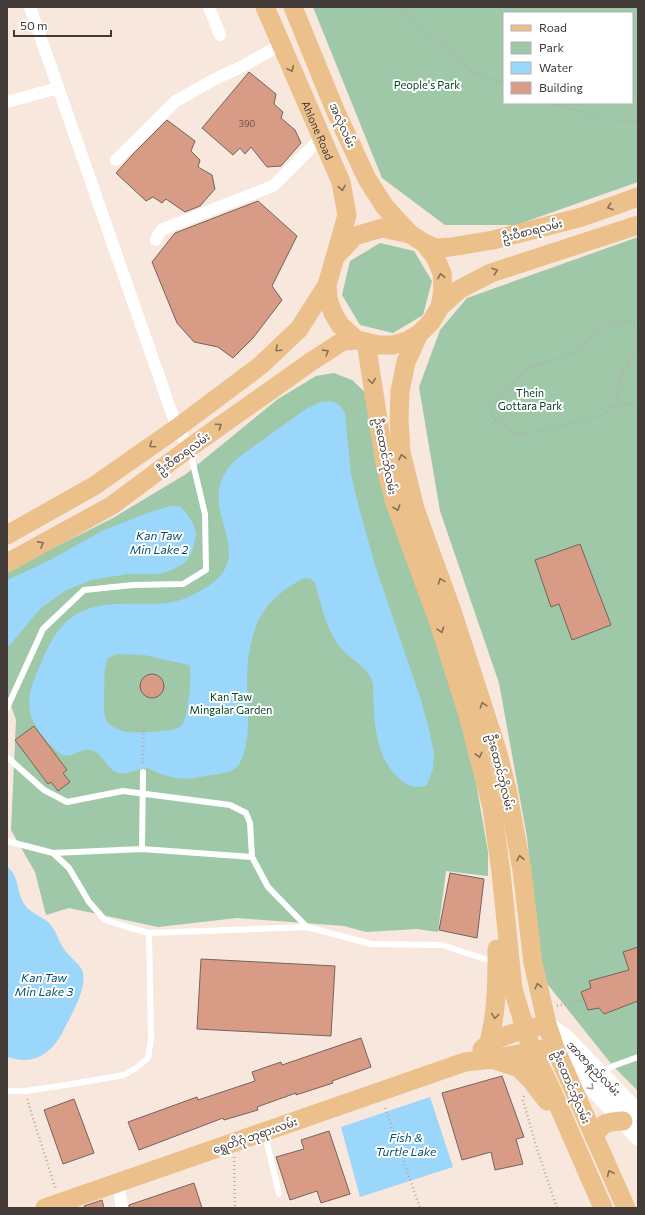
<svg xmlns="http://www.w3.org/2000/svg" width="645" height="1215" font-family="Commissioner,'Noto Sans Myanmar',sans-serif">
<rect width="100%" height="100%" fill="#f7e7dd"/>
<path fill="#9ec8a8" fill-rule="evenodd" d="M 313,7 L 638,7 L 638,182 L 516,225 L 445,225 L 382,178 ZM 504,13 L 632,13 L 632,103 L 504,103 Z
M 638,237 L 638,1091 L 613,1066 L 541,976 L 527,837 L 499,683 L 440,511 L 419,387 L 440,330 L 467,298 Z
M 380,243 L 414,251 L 432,281 L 423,315 L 393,333 L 360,325 L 342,295 L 350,261 Z
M 334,373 L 352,380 L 368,395 L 466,725 L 488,852 L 488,876 L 446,871 L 438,932 L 417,929 L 366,932 L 344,926 L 237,918 L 158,927 L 69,908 L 46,915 L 35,872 L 11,830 L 16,720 L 7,694 L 7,571 L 113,518 L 186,474 L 278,399 L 316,376 Z"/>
<path fill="#9bd6fb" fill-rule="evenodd" d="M 330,401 C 338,403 342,406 345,414 L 351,474 L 358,504 L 375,565 L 421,700 L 430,733 L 434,754 L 433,769 L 427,785 C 418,789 410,787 402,781 C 373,758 374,716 373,684 C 369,666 351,661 341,648 C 326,630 321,604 315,583 C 309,576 304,578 297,582 C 288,587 279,594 272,601 C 252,621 247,655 247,683 C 247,706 251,730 244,753 C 242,758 240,765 236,768 C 227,774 216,774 206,776 C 181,781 171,779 148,768 C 137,768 129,775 118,773 C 106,770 103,750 88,750 C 76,749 69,762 58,752 C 32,728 21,709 36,675 C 45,654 53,631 72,617 C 99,598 136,606 167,603 C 184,601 205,590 218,578 C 253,543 188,500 239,457 L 306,409 L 321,402 ZM 117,654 L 144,655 L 189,665 C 193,674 188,715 183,723 C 181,727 177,728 173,730 C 154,731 112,740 105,716 C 103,709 104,702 104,695 C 105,683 103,669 108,658 Z
M 170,506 L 179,506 L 185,511 L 194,525 L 196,534 L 192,552 L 185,563 L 172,570 L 160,574 L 128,574 L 91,580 L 65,591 L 41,608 L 9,646 L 7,646 L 7,580 L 46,562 L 102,531 L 147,513 Z
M 7,867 C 18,873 17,891 23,902 C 28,913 41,915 49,923 C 56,930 58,940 64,949 C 68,956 78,962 82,970 C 89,987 69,1019 61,1035 C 53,1049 42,1059 25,1060 C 19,1060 13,1058 7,1057 Z
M 430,1097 L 453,1167 L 360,1197 L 341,1127 Z"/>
<path fill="#d89b85" stroke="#73645e" d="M 249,72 L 276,94 L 274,104 L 283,112 L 281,118 L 295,130 L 301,143 L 281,166 L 267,167 L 251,147 L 245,154 L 240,148 L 233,155 L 202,128 Z
M 167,120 L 195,141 L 191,151 L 200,160 L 198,167 L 212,175 L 215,189 L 200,206 L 185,212 L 166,199 L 162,203 L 153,197 L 146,201 L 116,173 L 134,153 Z
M 258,201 L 297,236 L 272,286 L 282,300 L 253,338 L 233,358 L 218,347 L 194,342 L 177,323 L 152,262 L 175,233 Z
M 580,544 L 611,625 L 572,640 L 559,604 L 551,607 L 535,560 Z
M140 686a12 12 0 1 1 24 0a12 12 0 1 1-24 0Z
M 34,726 L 67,770 L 63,773 L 70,782 L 58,791 L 51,782 L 48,784 L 15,740 Z
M 450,873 L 484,879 L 477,938 L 439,930 Z
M 638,947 L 638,1001 L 604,1014 L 599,1008 L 588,1010 L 581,992 L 591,988 L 589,981 L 629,970 L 623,952 Z
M 201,959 L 335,966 L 331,1036 L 197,1029 Z
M 361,1038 L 371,1067 L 332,1081 L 333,1083 L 296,1095 L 296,1093 L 257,1107 L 258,1110 L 224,1120 L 223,1118 L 139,1150 L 128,1122 L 197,1097 L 198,1100 L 255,1081 L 252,1072 L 281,1062 L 282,1065 Z
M 502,1076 L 524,1137 L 516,1139 L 523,1164 L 495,1170 L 491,1152 L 462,1160 L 442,1093 Z
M 74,1099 L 94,1153 L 63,1164 L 44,1110 Z
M 329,1131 L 350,1194 L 321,1203 L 317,1191 L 290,1200 L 276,1157 L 304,1149 L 301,1140 Z
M 194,1183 L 202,1208 L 129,1208 L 129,1205 Z
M 102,1200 L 104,1208 L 85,1208 L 84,1206 Z"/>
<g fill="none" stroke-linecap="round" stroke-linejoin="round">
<path stroke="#b8aba3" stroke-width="2.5" stroke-dasharray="1 3" stroke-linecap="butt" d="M 399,7 L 471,72 L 504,84
M 555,103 L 601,120 L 638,121
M 638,321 L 609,323 L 574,353 L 530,367 L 493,406 L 490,407 L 493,418 L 518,435 L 548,429 L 604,414 L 616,403 L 621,375 L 638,345
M 613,407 L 638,402
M 143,763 L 144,719
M 557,1006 L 583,999
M 524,1096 L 523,1100 L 537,1149 L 557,1208
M 27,1099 L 56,1190
M 385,1108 L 420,1208
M 234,1157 L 235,1208"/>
<path stroke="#fff" stroke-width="6" d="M 7,708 L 43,629 L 84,590 L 133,585 L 183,584 L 206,570 L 205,514 L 190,451
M 7,757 L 44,790 L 67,802 L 123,791 L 230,805 L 246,813 L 250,823 L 252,857 L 268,887 L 307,927 L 371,944 L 442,945 L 494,962
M 7,841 L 53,853 L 69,868 L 89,902 L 105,920 L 124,926 L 149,933 L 307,927
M 142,849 L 143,772
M 53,853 L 142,849 L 252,857
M 601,1073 L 613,1066 L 638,1057
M 7,1091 L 25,1091 L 66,1085 L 124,1075 L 136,1068 L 148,1058 L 151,1039 L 149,933
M 265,1134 L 279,1194"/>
<path stroke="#fff" stroke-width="12" d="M 30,7 L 177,428 L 189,448
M 209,7 L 220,35
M 7,102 L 58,88
M 116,160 L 176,101 L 213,80 L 245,65 L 280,45
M 156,240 L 159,233 L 163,229 L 273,186 L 322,137
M 118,1182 L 122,1208"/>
<path stroke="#fff" stroke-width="17" d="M 547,1024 L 566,1038 L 638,1113
M 559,1052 L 638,1137"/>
<g stroke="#ecc08b" stroke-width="19">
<path id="s1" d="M 265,7 L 341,182 L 347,215 L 336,254"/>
<path d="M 293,7 L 335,110 L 367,179 L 385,207 L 410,234"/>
<path d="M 424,243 L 436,248 L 451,247 L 493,240 L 582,217 L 638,197"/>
<path d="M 440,307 L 460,289 L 491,273 L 638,225"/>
<path d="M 419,334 L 407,341 L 393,345 L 379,345 L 357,340 L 340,325 L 333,313 L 328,299 L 327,285 L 335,257 L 355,236 L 382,228 L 410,234 L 424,243 L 435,257 L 442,273 L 443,290 L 440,307 L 431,322 L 419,334 L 406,362 L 400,391 L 399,419 L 401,452 L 415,509 L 452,611 L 497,750 L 507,789 L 522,870 L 533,963 L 547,1024 L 555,1048 L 626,1208"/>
<path d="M 366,342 L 385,464 L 395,503 L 439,623 L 468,715 L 492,808 L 501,872 L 513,989 L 532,1051 L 548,1082 L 603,1208"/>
<path d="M 7,535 L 94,486 L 177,428 L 261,365 L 299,329 L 327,285"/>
<path d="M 7,563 L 111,506 L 189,448 L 312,361 L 343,341 L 357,340"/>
<path d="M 489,1042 C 497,1011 497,981 497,949"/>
<path d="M 482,1049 C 496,1037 518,1031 536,1027"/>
<path d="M 495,1060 L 519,1068 L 531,1080 L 547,1101"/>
<path d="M 594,1137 C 603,1122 606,1122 623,1121"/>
<path d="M 45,1208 L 465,1062 L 494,1059 L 543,1049"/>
</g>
</g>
<defs><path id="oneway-chevron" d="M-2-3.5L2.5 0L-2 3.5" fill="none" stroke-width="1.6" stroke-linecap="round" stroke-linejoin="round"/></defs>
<g stroke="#857058">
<use href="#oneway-chevron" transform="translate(291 69) rotate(65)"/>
<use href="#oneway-chevron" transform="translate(342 188) rotate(79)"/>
<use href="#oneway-chevron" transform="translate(610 207) rotate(160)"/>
<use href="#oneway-chevron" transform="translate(495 271) rotate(-19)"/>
<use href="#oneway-chevron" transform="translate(441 276) rotate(-101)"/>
<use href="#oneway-chevron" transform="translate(278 349) rotate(137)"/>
<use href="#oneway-chevron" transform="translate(326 352) rotate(-32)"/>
<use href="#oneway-chevron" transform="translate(372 381) rotate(82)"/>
<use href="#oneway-chevron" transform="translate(219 426) rotate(-35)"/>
<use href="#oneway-chevron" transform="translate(152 445) rotate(145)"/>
<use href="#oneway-chevron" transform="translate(402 457) rotate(-102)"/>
<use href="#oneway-chevron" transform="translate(397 508) rotate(71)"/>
<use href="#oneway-chevron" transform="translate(41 544) rotate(-28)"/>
<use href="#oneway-chevron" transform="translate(441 581) rotate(-110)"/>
<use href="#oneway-chevron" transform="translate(441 630) rotate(72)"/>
<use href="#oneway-chevron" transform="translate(483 705) rotate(-108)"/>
<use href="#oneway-chevron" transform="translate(479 755) rotate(76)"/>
<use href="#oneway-chevron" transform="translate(520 858) rotate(-100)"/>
<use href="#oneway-chevron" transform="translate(538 986) rotate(-104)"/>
<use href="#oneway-chevron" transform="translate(495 1016) rotate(98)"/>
<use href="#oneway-chevron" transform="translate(610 1173) rotate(-115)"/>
</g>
<use stroke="#a09c9a" href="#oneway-chevron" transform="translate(591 1087) rotate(47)"/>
<g text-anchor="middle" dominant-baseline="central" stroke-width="4" stroke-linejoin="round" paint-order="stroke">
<g font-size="9" fill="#67524a">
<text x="247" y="123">390</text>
</g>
<g font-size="11" fill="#044520" stroke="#fff">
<text x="427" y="84">People's Park</text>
<text x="530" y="392">Thein<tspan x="530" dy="13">Gottara Park</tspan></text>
<text x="231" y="696">Kan Taw<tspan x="231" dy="13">Mingalar Garden</tspan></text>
</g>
<g font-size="11" fill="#413a36" stroke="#fff">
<text transform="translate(343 125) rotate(66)">အလုံလမ်း</text>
<text stroke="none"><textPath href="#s1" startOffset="134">Ahlone Road</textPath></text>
<text transform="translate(532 230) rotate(-14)">ဦးဝီစာရလမ်း</text>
<text transform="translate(183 453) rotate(-36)">ဦးဝီစာရလမ်း</text>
<text transform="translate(386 456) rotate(79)">ဦးထောင်ဘိုလမ်း</text>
<text transform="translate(501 772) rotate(76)">ဦးထောင်ဘိုလမ်း</text>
<text transform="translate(594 1068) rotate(46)">အာဇာနည်လမ်း</text>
<text transform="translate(572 1087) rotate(67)">ဦးထောင်ဘိုလမ်း</text>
<text transform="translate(255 1135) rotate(-19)">ရွှေတိဂုံ ဘုရားလမ်း</text>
</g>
<g font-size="12" font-style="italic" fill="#025073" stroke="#fff">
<text x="159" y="535">Kan Taw<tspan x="159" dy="14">Min Lake 2</tspan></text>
<text x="44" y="977">Kan Taw<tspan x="44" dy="14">Min Lake 3</tspan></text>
<text x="406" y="1137">Fish &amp;<tspan x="406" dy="14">Turtle Lake</tspan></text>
</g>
</g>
<rect width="645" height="1215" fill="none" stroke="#413a36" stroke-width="16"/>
<rect x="503" y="12" width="130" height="92" fill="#ffffff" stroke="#b3b0af"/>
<rect x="511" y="25" width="20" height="6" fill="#ecc08b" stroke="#b3b0af"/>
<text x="539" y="32" font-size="12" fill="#413a36">Road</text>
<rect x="511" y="42" width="20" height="12" fill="#9ec8a8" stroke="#b3b0af"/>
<text x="539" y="52" font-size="12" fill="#413a36">Park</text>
<rect x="511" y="62" width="20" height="12" fill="#9bd6fb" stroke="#b3b0af"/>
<text x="539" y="72" font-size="12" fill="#413a36">Water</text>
<rect x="511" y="82" width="20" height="12" fill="#d89b85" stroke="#b3b0af"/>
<text x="539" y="92" font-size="12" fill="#413a36">Building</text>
<path d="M14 30v6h97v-6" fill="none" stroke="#413a36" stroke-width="2"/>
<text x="20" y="30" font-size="12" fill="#413a36" stroke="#ffffff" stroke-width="3" paint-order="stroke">50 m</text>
</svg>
